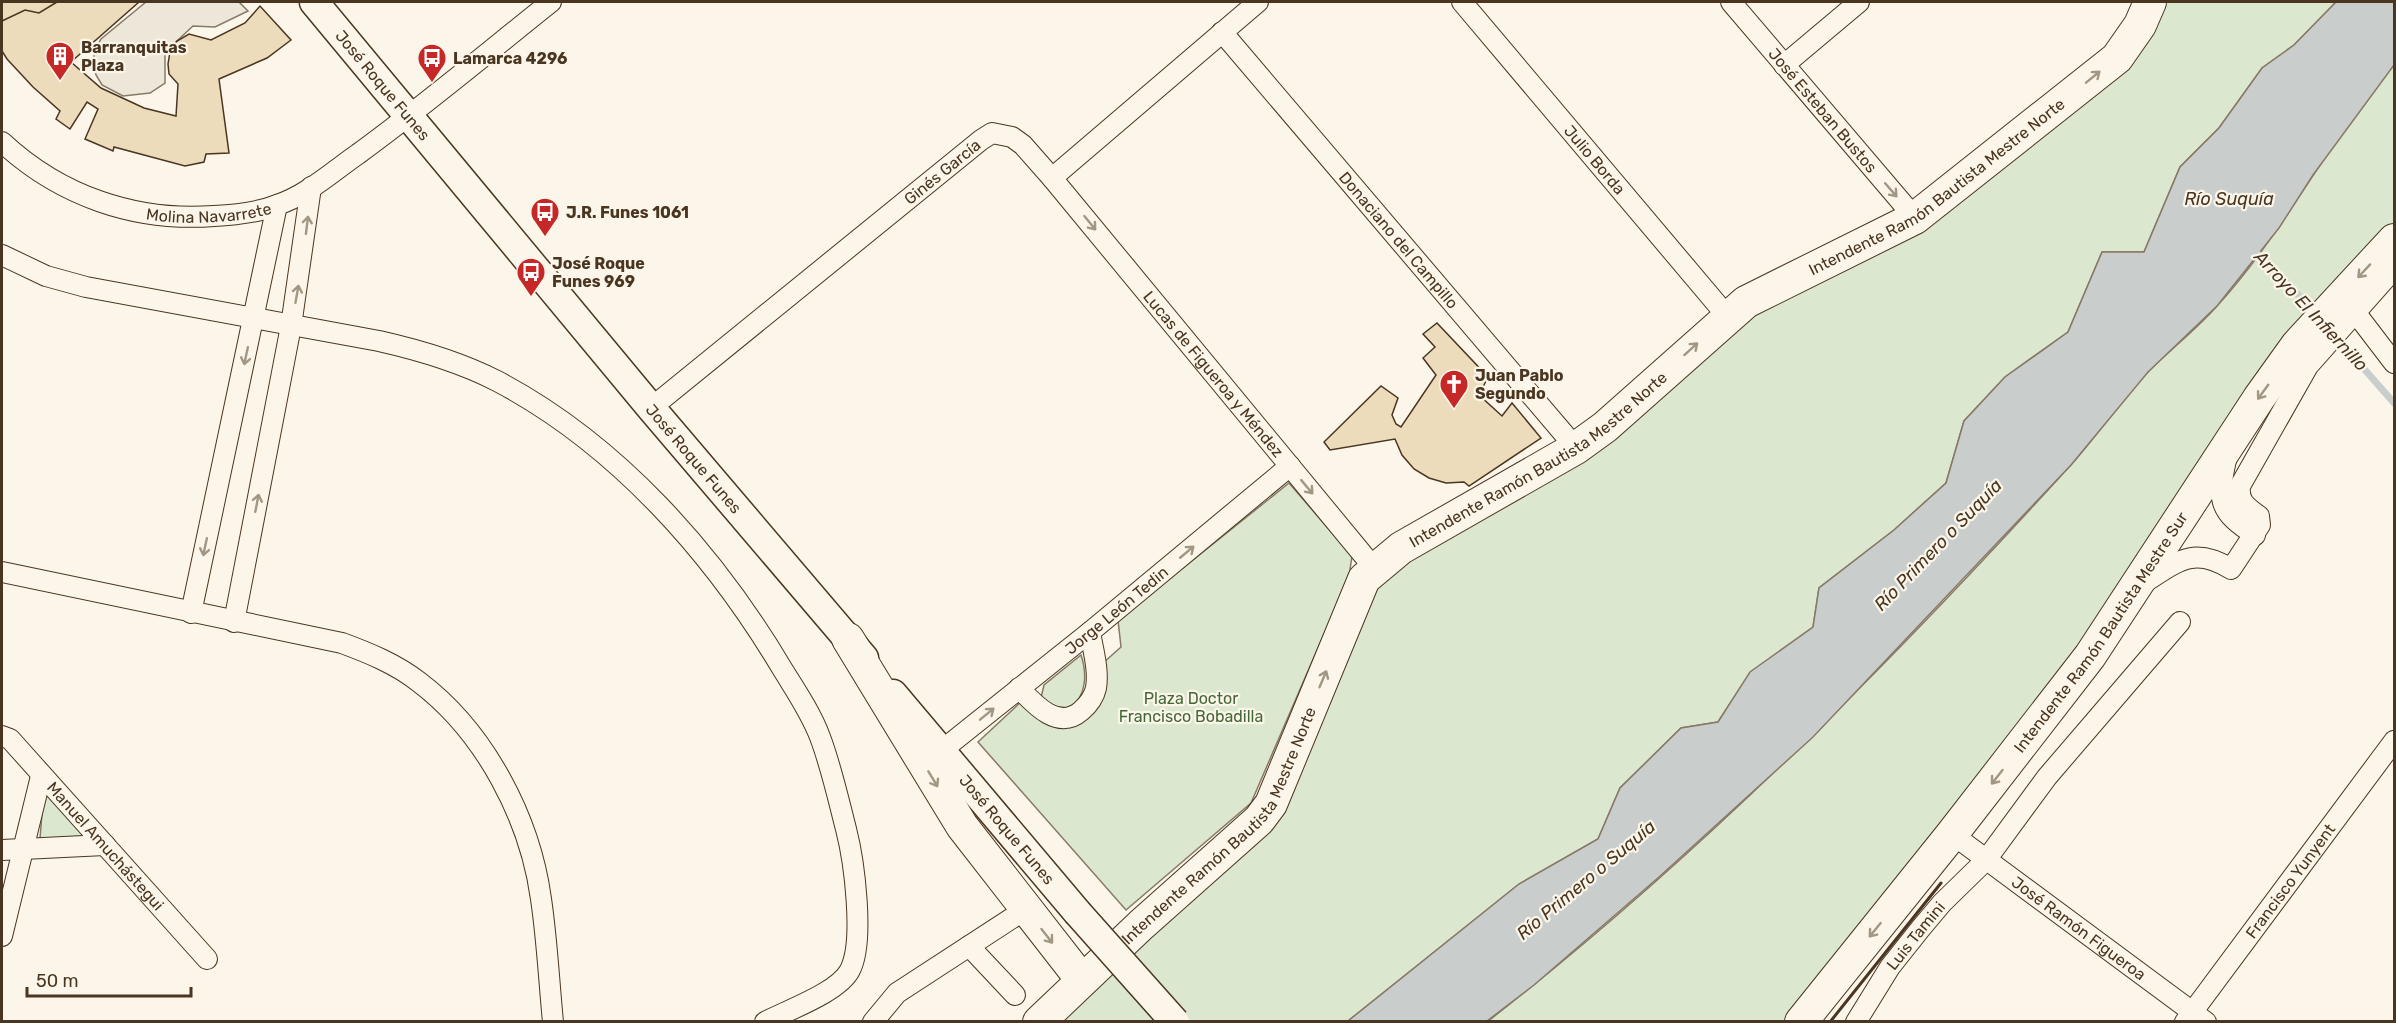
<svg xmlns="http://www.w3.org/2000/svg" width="2396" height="1023" font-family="Rubik,sans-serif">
<rect width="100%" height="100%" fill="#fbf6e9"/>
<path fill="#dce7d0" stroke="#887966" stroke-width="1.5" d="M 2150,2 L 2336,2 L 2294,45 L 2262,68 L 2219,128 L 2180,167 L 2144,252 L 2102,252 L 2068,332 L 2005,377 L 1964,421 L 1946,483 L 1894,530 L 1819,588 L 1813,627 L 1750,673 L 1718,722 L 1681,728 L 1620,788 L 1598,839 L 1519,884 L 1348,1021 L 1039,1022 L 1239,838 L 1364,579 L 1577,448 L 1727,316 L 1915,218 L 2117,58 Z
M 2394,65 L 2394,240 L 2206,480 L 1801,1021 L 1487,1022 C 1699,857 1889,665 2069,467 C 2097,436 2121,400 2150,370 C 2172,348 2197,329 2217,306 C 2285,232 2328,140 2394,65 Z
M 1289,483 L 1352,556 L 1349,576 L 1251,803 L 1126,910 L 978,742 L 1022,701 C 1038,717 1047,730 1071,725 L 1102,664 L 1121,647 L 1118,620 Z
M 1081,655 C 1087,673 1087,696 1070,708 L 1057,708 L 1041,698 L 1044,685 Z
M 44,787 L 95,840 L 40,839 Z"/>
<path fill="#ede7d9" stroke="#887966" stroke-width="1.5" d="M 146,2 L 239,2 L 248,11 L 215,27 L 193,26 L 165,52 L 165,83 L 150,93 L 123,96 L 102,85 L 96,75 L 93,63 L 95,50 L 101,39 Z"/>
<path fill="#c9cecd" stroke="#887966" stroke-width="1.5" d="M 2336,2 L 2394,2 L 2394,65 L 2313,175 L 2279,228 L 2217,306 L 2148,372 L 2071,465 L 1813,737 L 1659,877 L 1534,985 L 1487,1021 L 1348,1021 L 1519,884 L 1598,839 L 1620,788 L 1681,728 L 1718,722 L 1750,672 L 1813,627 L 1819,588 L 1894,530 L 1946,483 L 1964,421 L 2005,377 L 2068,332 L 2102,252 L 2144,252 L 2180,167 L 2219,128 L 2262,68 L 2294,45 Z"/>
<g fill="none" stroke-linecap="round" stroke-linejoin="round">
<path stroke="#c9cecd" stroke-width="7" d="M 2252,248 L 2316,313
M 2337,338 L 2394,403"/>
</g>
<path fill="#ecdcbc" stroke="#4a3520" stroke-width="1.5" d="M 2,2 L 57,2 L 39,13 L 25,10 L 2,21 Z
M 57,2 L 139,2 L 71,62 L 101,88 L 144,108 L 176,116 L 178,84 L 169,74 L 168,64 L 170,52 L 177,41 L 189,34 L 211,40 L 245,23 L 260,6 L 291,40 L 267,58 L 219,79 L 229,153 L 206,154 L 204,162 L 185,166 L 114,147 L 113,151 L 85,139 L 98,109 L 87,102 L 70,129 L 56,119 L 60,111 L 33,87 L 7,59 L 2,51 L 2,21 L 25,10 L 39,13 Z
M 1437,323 L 1488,377 L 1479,395 L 1502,416 L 1512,403 L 1541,438 L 1469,486 L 1464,482 L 1446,483 L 1429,478 L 1414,469 L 1402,455 L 1395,439 L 1330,450 L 1324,442 L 1381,386 L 1398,398 L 1392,415 L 1396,424 L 1401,427 L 1436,375 L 1423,358 L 1435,347 L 1423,334 Z"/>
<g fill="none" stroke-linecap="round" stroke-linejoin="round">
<g stroke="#4a3520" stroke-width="22">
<g id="street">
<path id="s1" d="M 1462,2 L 1727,316"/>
<path id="s2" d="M 1731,2 L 1915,218"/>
<path id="s3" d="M 1222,32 L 1576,448"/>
<path d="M 1784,65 L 1859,2"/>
<path id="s4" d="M 2,142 C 60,196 135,222 214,216 C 235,215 257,213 277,205 C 307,195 332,172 358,154 C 424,106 487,53 551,2"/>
<path id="s5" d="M 1052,178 L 1374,568"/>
<path d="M 2,255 L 46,276 L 86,287 L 379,341 C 419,350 460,362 497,381 C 617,444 714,554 783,670 C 796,691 811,713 820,737 C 831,766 838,798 846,829 C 854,860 865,941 850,970 C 839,992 788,1010 765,1022"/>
<path d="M 2355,312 L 2394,363"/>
<path id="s6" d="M 651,408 L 981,140 L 992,133 L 1012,137 L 1023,145 L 1052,178 L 1258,2"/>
<path d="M 2226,460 C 2217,501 2219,512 2255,535"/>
<path d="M 2,572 L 342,643 C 369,653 396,664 419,682 C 485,732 530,818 541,899 C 547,939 549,981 553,1022"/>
<path d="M 2145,582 C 2178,561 2194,546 2231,569 L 2260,525 L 2259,516 C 2247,507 2238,502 2240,486 L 2308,366 L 2394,269"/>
<path d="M 191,613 L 277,205"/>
<path d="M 234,622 L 291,326 L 311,187"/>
<path d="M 1019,688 C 1034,704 1058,731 1081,711 C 1088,705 1094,697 1096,688 C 1099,670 1093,650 1090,632"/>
<path id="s7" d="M 2,736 L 10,739 L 207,959"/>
<path id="s8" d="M 941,751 L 1090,632 L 1290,466"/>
<path id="s9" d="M 1952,834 L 2206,1022"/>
<path d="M 2,850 L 105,845"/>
<path d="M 2,936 L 41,776"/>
<path d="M 969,946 L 1015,995"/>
<path d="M 873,1022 L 897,993 L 1026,909"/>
<path id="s10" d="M 1856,1022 L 1890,967 L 1921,928 L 1942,903 L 1986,860 L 2047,777 L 2180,622"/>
<path id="s11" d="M 2185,1022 L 2394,741"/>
</g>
</g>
<g stroke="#4a3520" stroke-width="31">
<g id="secondary">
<path id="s12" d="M 314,2 L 651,408 L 864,658"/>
<path id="s13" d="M 893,694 L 1077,912"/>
</g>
</g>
<g stroke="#4a3520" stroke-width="34">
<g id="primary">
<path d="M 848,639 L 962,826 L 1082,980"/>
<path id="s14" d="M 1039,1022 L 1141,925 L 1259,820 L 1271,804 L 1364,579 L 1401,548 L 1576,448 L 1605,427 L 1746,302 L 1915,218 L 2117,58 L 2140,25 L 2150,2"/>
<path id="s15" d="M 1801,1022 L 1952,834 L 2090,656 L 2259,398 L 2297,345 L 2394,240"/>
</g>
</g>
<use href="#street" stroke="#fbf6e9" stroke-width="20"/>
<use href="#secondary" stroke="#fbf6e9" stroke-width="28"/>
<use href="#primary" stroke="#fbf6e9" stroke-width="32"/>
<g stroke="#4a3520" stroke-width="31" stroke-linecap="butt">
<path id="secondary-bridge" d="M 1077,912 L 1175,1022"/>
</g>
<use href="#secondary-bridge" stroke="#fbf6e9" stroke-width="28"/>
<path stroke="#4a3520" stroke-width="3" d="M 1830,1022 L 1941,883"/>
</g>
<defs><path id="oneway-shaft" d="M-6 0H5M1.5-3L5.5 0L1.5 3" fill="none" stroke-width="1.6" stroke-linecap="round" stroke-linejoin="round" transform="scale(1.5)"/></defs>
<g stroke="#a29684">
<use href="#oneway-shaft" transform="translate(2093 77) rotate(-39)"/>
<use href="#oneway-shaft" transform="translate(1891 190) rotate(49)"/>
<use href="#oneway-shaft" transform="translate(1090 223) rotate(51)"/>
<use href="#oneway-shaft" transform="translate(307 225) rotate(-83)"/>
<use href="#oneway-shaft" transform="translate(2364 271) rotate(133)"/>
<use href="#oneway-shaft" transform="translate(297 294) rotate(-80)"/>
<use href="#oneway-shaft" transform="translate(1691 349) rotate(-42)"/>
<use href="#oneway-shaft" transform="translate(246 356) rotate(102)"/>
<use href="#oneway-shaft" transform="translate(2263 392) rotate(126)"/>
<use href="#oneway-shaft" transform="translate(1307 487) rotate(50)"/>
<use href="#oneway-shaft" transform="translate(257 503) rotate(-79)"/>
<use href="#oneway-shaft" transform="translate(205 547) rotate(102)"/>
<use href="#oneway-shaft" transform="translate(1187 552) rotate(-40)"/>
<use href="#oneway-shaft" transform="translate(1323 679) rotate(-67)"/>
<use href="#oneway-shaft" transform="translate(987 714) rotate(-39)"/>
<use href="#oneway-shaft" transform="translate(1997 777) rotate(128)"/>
<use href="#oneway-shaft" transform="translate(933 779) rotate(59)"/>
<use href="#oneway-shaft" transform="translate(1875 930) rotate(129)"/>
<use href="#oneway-shaft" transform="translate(1047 936) rotate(52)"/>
</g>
<defs>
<g id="building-pin" transform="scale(1.5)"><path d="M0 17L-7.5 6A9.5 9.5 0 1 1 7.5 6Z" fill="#c62828" stroke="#fbf6e9"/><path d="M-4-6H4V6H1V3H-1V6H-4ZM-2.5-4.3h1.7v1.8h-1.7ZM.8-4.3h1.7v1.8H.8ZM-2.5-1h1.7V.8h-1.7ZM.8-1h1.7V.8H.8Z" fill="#fff"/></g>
<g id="bus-pin" transform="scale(1.5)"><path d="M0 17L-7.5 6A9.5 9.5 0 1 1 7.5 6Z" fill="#c62828" stroke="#fbf6e9"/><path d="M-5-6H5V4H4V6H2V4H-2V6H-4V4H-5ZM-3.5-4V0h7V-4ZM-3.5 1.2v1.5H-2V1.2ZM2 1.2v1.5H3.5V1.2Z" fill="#fff"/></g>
<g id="church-pin" transform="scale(1.5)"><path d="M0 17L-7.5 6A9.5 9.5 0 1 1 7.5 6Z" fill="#c62828" stroke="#fbf6e9"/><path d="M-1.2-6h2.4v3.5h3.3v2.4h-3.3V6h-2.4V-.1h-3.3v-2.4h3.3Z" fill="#fff"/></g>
</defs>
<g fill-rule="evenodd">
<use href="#building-pin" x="60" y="56"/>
<use href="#bus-pin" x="432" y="58"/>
<use href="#bus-pin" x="545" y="212"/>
<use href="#bus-pin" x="531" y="272"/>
<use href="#church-pin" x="1454" y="384"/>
</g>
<g text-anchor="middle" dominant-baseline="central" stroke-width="4.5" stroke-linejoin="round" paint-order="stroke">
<g font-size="16" font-weight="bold" fill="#4a3520" stroke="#fbf6e9" text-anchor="start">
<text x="81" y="47">Barranquitas<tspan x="81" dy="18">Plaza</tspan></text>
<text x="453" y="58">Lamarca 4296</text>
<text x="566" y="212">J.R. Funes 1061</text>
<text x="552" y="263">José Roque<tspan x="552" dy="18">Funes 969</tspan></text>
<text x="1475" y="375">Juan Pablo<tspan x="1475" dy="18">Segundo</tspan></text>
</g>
<g font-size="16" fill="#4a3520" stroke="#fbf6e9">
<text stroke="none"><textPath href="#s12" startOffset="108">José Roque Funes</textPath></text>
<text stroke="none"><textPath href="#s2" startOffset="142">José Esteban Bustos</textPath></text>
<text stroke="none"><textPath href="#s1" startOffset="206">Julio Borda</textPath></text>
<text stroke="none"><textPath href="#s6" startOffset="375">Ginés García</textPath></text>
<text stroke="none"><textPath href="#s14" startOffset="1260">Intendente Ramón Bautista Mestre Norte</textPath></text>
<text stroke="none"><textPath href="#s4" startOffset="226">Molina Navarrete</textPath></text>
<text stroke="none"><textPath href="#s3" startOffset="273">Donaciano del Campillo</textPath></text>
<text stroke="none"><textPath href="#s5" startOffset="254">Lucas de Figueroa y Méndez</textPath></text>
<text stroke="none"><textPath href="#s14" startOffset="774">Intendente Ramón Bautista Mestre Norte</textPath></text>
<text stroke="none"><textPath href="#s12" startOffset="594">José Roque Funes</textPath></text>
<text stroke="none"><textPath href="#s8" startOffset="225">Jorge León Tedin</textPath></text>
<text stroke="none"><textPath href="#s15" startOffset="492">Intendente Ramón Bautista Mestre Sur</textPath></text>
<text stroke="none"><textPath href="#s14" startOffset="270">Intendente Ramón Bautista Mestre Norte</textPath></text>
<text stroke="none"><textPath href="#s13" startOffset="177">José Roque Funes</textPath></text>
<text stroke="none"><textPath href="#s7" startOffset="152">Manuel Amuchástegui</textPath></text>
<text stroke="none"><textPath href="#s11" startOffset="176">Francisco Yunyent</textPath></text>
<text stroke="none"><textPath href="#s9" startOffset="158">José Ramón Figueroa</textPath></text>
<text stroke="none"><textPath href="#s10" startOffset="105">Luis Tamini</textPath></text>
</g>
<g font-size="16" fill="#436837" stroke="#fbf6e9">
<text x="1191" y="698">Plaza Doctor<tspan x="1191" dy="18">Francisco Bobadilla</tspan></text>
</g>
<g font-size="18" font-style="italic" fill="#4a3520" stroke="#fbf6e9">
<text x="2229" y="199">Río Suquía</text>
<text transform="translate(2311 311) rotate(47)">Arroyo El Infiernillo</text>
<text transform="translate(1938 545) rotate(-46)">Río Primero o Suquía</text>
<text transform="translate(1586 880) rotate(-40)">Río Primero o Suquía</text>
</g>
</g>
<rect width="2396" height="1023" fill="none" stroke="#4a3520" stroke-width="6"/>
<path d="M27 987v9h164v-9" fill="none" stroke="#4a3520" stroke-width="3"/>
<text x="36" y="987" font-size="18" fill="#4a3520" stroke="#fbf6e9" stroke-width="4.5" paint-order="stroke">50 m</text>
</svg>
